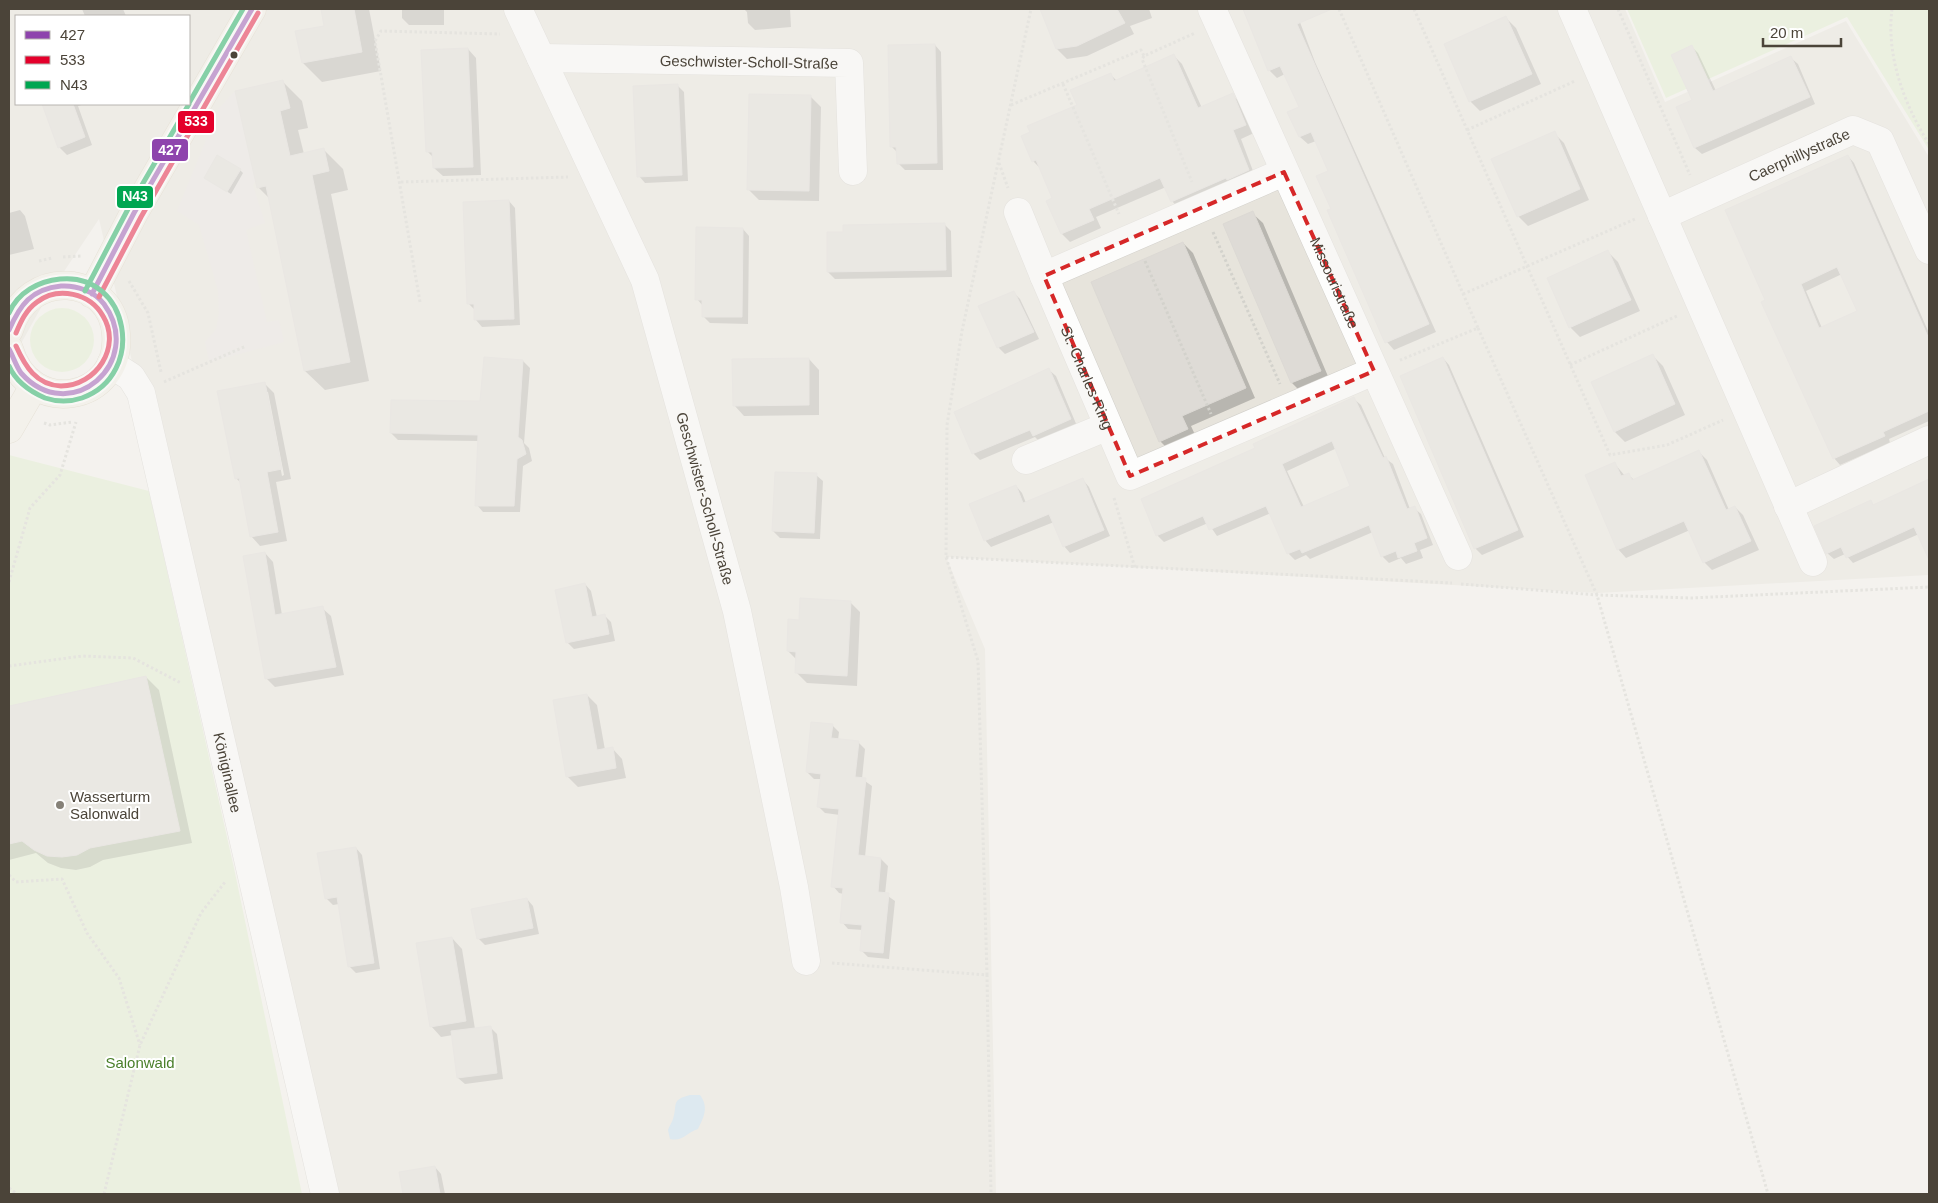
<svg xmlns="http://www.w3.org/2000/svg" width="1938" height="1203" font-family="Arial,sans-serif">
<rect width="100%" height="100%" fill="#f4f2ee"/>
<path fill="#e7e4dc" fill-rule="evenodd" d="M 9,9 L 1625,9 L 1665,102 L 1846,21 L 1929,157 L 1929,575 L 1598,593 L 946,557 L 985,649 L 996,1194 L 325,1194 L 99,219 L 47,297 L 9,365 ZM 16,16 L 189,16 L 189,104 L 16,104 Z"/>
<path fill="#e1eecf" d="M 1627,9 L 1929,9 L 1929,150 L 1847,17 L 1666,98 Z
M30 340a32 32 0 1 1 64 0a32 32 0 1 1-64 0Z
M 9,455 L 149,491 L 234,868 L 302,1194 L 9,1194 Z"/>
<path fill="#e6e3df" d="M 235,91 L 256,181 L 253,185 L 265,223 L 246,230 L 267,322 L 279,320 L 284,342 L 209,362 L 205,342 L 216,329 L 219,313 L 218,291 L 199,225 L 177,211 L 219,108 Z"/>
<path fill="#c0ddf1" d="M 690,1095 L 700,1095 C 709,1107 704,1117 698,1129 C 687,1132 683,1142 670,1139 L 668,1130 C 669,1126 672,1123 673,1119 C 678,1105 670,1100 690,1095 Z"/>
<path fill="#0003" fill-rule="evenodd" d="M 82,9 L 123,9 L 126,16 L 85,16 Z
M 323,9 L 369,9 L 381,71 L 322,82 L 303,63 L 326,27 Z
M 402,9 L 444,9 L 444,25 L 409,25 L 402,18 Z
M 744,9 L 790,9 L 791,27 L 755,30 L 748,23 L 747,12 Z
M 1045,9 L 1149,9 L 1152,18 L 1130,26 L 1134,34 L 1087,56 L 1067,59 L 1057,49 L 1042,10 Z
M 1243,9 L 1295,9 L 1315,62 L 1436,332 L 1394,350 L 1387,342 L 1332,210 L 1330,171 L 1316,141 L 1308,144 L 1300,137 L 1289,113 L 1300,108 L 1285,74 L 1277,78 L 1269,70 Z
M 1506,18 L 1516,28 L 1541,84 L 1480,111 L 1470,101 Z
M 935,45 L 941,52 L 943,170 L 905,170 L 898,163 L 898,153 L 891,146 Z
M 1692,47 L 1698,53 L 1716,91 L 1791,58 L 1798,64 L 1815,104 L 1702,154 L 1695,148 L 1678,107 L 1693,101 Z
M 468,49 L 476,58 L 481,175 L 443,176 L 434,168 L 434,158 L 427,151 Z
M 1174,56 L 1182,64 L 1202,108 L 1232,95 L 1241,103 L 1254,133 L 1241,139 L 1256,179 L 1180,210 L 1172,201 L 1166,187 L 1096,217 L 1101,228 L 1070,242 L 1062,234 L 1054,199 L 1042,170 L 1033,161 L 1022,137 L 1078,105 L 1110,74 L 1117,81 Z
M 282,81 L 302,101 L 308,128 L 298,130 L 304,154 L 323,149 L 343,169 L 348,190 L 331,194 L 369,381 L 325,390 L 305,371 L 270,199 L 258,187 Z
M 677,85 L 684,92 L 688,181 L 645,183 L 639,176 Z
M 811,97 L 821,107 L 819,201 L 759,200 L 748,189 Z
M 43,104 L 85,104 L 78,106 L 92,145 L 67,155 L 59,147 Z
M 1554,133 L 1564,143 L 1589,200 L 1528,226 L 1518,216 Z
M 1848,156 L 1854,163 L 1929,333 L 1929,421 L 1889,439 L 1890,443 L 1840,465 L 1834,458 L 1767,301 ZM 1842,274 L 1859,312 L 1822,328 L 1806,291 Z
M 240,170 L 243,173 L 231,194 L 205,178 Z
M 509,201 L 515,208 L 520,325 L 482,327 L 476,320 L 475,310 L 468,303 Z
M 20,210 L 25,216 L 34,249 L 9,255 L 9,213 Z
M 1252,213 L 1263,223 L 1330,381 L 1302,393 L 1292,383 L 1225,225 Z
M 945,225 L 951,231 L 952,277 L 835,279 L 828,272 Z
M 743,229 L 749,236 L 748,324 L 710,323 L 703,316 L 703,306 L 697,299 Z
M 1183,243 L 1193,253 L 1255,398 L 1191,426 L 1197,439 L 1170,451 L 1160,441 Z
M 1608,252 L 1618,262 L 1640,311 L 1580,337 L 1570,327 Z
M 1013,292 L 1020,299 L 1039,339 L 1005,354 L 998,347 Z
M 1653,356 L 1663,366 L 1685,415 L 1625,442 L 1615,432 Z
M 1443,358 L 1449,365 L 1524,537 L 1482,555 L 1475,548 Z
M 809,359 L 819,370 L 819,415 L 744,416 L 734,405 Z
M 523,361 L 530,368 L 524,443 L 529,448 L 532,461 L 523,466 L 520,512 L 483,512 L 477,505 L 479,441 L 398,440 L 391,433 L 482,403 Z
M 1049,370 L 1056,376 L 1077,426 L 1040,442 L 1035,437 L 980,460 L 973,453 Z
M 264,383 L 274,393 L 291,479 L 276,482 L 287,541 L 260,546 L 251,536 L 241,483 L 236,478 ZM 266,392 L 268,392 L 284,475 L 282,476 Z
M 1354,399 L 1361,405 L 1385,458 L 1393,464 L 1410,509 L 1414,508 L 1421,514 L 1433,545 L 1420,550 L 1423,558 L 1406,564 L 1401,558 L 1389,563 L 1382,556 L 1373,532 L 1310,559 L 1306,555 L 1295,560 L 1288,553 L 1271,513 L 1217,536 L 1208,523 L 1164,542 L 1157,535 L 1257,448 ZM 1337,448 L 1351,487 L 1304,507 L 1287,471 Z
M 1698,451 L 1707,460 L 1729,510 L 1735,507 L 1743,515 L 1759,550 L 1712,570 L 1704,562 L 1690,530 L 1626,558 L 1618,549 L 1615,464 L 1625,476 L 1628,474 L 1634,480 Z
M 816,475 L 823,481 L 820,539 L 780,538 L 773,531 Z
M 1083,480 L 1089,487 L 1110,536 L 1070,553 L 1064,546 L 1054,522 L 991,547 L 985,540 L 1016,486 L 1022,493 L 1026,503 Z
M 1929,481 L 1929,546 L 1919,534 L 1853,563 L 1845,554 L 1834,559 L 1827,553 L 1870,502 L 1874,506 Z
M 265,553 L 273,562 L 282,615 L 322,608 L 331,616 L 344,675 L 275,687 L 266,678 Z
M 585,584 L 591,591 L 597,617 L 605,616 L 611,622 L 615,641 L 574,649 L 567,642 Z
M 850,602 L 860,612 L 857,686 L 807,683 L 797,673 L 797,660 L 788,651 L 800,621 Z
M 146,677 L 159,690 L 192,843 L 103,860 L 90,867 L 76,870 L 61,868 L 48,863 L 36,853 L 9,860 L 9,708 Z
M 587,695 L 597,705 L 605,750 L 612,748 L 622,759 L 626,778 L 578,787 L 567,776 Z
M 832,725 L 839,732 L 838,740 L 858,742 L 865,749 L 862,779 L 872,786 L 865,857 L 881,859 L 888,866 L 885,894 L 895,901 L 889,959 L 868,957 L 861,950 L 863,930 L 848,929 L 842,922 L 844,894 L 839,893 L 833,886 L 840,815 L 825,813 L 819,807 L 821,779 L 814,779 L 807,772 Z
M 356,848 L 362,855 L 380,969 L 356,973 L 349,966 L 339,904 L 333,905 L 326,898 Z
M 527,899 L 533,906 L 539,934 L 485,945 L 478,938 Z
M 452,938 L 462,949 L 475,1029 L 490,1027 L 497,1034 L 503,1079 L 465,1084 L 458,1078 L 453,1035 L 441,1037 L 431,1026 Z
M 435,1167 L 441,1174 L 445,1194 L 404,1194 L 401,1173 Z"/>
<path fill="#dedbd6" stroke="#dcd9d4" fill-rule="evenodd" d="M 321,9 L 354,9 L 362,52 L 302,63 L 295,31 L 324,26 Z
M 1040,9 L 1117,9 L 1125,23 L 1077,46 L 1056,49 Z
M 1243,9 L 1332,9 L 1297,24 L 1429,324 L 1385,343 L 1327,210 L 1331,209 L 1316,176 L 1328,171 L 1311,132 L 1299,137 L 1287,112 L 1299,107 L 1280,66 L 1268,71 Z
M 1506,16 L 1532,74 L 1469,102 L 1444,44 Z
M 935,44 L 937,163 L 897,164 L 896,147 L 890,147 L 888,45 Z
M 1692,45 L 1713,91 L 1791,56 L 1810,97 L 1694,148 L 1676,107 L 1692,100 L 1671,55 Z
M 468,48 L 473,167 L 433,168 L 432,152 L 426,152 L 421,50 Z
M 1174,54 L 1198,108 L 1233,93 L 1246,125 L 1233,130 L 1249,170 L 1227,180 L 1226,178 L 1171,202 L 1160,178 L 1089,209 L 1094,220 L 1061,234 L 1046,201 L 1052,198 L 1036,160 L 1032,162 L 1021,136 L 1030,132 L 1027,126 L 1077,105 L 1070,90 L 1111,73 L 1114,81 Z
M 283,80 L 290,108 L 280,111 L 290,156 L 324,148 L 329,171 L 312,175 L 350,362 L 304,371 L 266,186 L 257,188 L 235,91 Z
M 678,84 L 682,175 L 637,177 L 633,86 Z
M 749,94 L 811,95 L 809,191 L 747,190 Z
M 42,104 L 73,104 L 85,137 L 58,148 Z
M 1555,131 L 1580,189 L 1517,217 L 1491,159 Z
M 217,155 L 241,169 L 227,192 L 204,178 Z
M 1848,155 L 1929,339 L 1929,411 L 1883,432 L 1885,436 L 1833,459 L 1761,302 L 1765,300 L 1725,210 ZM 1837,267 L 1857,311 L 1819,328 L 1801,284 Z
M 509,200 L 514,319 L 474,320 L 474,304 L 467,304 L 463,202 Z
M 1253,211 L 1321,371 L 1291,383 L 1223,224 Z
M 945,223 L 946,270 L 827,272 L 827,232 L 843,232 L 843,225 Z
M 696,227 L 743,228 L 742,317 L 702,317 L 702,300 L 695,300 Z
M 1183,242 L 1246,388 L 1182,416 L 1188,429 L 1159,442 L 1091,282 Z
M 1608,250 L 1631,300 L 1569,328 L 1547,278 Z
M 1014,291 L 1034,332 L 997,348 L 978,306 Z
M 1653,354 L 1675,404 L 1614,432 L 1591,382 Z
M 484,357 L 523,360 L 518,437 L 522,440 L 526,454 L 517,459 L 514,506 L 475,506 L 478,435 L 390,433 L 391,400 L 480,401 Z
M 1443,357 L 1518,530 L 1474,549 L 1400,376 Z
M 809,358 L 809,405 L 733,406 L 732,359 Z
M 1049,368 L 1071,419 L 1033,436 L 1030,430 L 972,454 L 954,412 Z
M 265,382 L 282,469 L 267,472 L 278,532 L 250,537 L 239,478 L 235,479 L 217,391 Z
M 1354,397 L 1383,458 L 1386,456 L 1407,509 L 1415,506 L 1427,538 L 1414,543 L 1417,551 L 1398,558 L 1396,551 L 1381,557 L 1369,525 L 1302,553 L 1300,549 L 1287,554 L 1266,506 L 1209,530 L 1203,516 L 1156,536 L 1141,499 L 1255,448 L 1253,444 ZM 1332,441 L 1350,486 L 1301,507 L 1282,464 Z
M 1699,450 L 1726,510 L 1735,506 L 1751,541 L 1703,563 L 1684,521 L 1617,550 L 1585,475 L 1615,462 L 1621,476 L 1629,473 L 1632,480 Z
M 775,472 L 817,473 L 814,533 L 772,531 Z
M 1083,478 L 1104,530 L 1063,547 L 1049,514 L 984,541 L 969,504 L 1016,485 L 1023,503 Z
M 1929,479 L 1929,560 L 1914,527 L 1846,558 L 1841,547 L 1826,554 L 1814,526 L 1871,500 L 1873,505 Z
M 265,552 L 275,615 L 323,606 L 336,667 L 265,679 L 243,556 Z
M 585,583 L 592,617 L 605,614 L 609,634 L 566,643 L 555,590 Z
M 800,598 L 851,601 L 847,676 L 795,673 L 796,652 L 787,651 L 788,619 L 799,620 Z
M 146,676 L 180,831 L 90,848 L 77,855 L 62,857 L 47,856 L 34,850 L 22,841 L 9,844 L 9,706 Z
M 587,694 L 597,750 L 613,747 L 616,768 L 566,777 L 553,700 Z
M 811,722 L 833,724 L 831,738 L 859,741 L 855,777 L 866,778 L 858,855 L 881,858 L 878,892 L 889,893 L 883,953 L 860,951 L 862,925 L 840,923 L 843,888 L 831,887 L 839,809 L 817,807 L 821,774 L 806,772 Z
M 356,847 L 374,963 L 348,967 L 337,897 L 325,899 L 317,853 Z
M 527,898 L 533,928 L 477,939 L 471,909 Z
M 452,937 L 466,1021 L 430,1027 L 416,943 Z
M 491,1026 L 497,1073 L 457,1078 L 451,1031 Z
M 435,1166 L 440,1194 L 403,1194 L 399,1172 Z"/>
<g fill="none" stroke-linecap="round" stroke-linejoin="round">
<g stroke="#d2d0cb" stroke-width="29">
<g id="minor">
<path id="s1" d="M 518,9 L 645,280 L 737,611 L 794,887 L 806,961"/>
<path id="s2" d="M 1212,9 L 1458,556"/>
<path d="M 1572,9 L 1813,562"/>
<path id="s3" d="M 541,58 L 849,63 L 853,171"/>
<path id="s4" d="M 1284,172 L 1044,276 L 1130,476 L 1374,371"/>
<path d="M 1018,212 L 1044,276"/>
<path id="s5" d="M 1662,216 L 1853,130 L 1880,141 L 1929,250"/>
<path id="s6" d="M 111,364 L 131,377 L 141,393 L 325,1194"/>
<path d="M 1026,460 L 1108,426"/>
<path d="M 1788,506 L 1929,440"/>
</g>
</g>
<g stroke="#d6cebb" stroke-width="29">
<path id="major" d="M 92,294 L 134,213 L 252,9
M 9,330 C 27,266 112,274 116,334 C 122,402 29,419 9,349
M 9,429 L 34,386"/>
</g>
<path stroke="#d3d2cc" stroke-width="3" stroke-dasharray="2.5 2.5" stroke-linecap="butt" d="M 1339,9 L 1478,328 L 1398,361
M 1414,9 L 1610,455 L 1667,445 L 1723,420
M 1618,9 L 1690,175
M 1892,9 C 1886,56 1904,104 1929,144
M 1144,56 L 1142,59 L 1192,182
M 1063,84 L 1119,214
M 1011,105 L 1141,50 L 1144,56 L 1195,33
M 1467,130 L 1575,81
M 999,163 L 1008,188
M 401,182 L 568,177
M 1213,232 L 1280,384
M 63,257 L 82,256
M 39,261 L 52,258
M 1145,261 L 1211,414
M 129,281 L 148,313 L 161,372
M 1463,294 L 1635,219
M 420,302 L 375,41 L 381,31 L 500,34
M 1478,328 L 1597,595 L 1768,1194
M 1570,365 L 1677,316
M 164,382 L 246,346
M 44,423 L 50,425 L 72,422
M 1114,498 L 1135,568
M 946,557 L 1452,583
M 9,582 L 30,508 L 60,475 L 76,422
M 1461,584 L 1597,595 L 1691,598 L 1929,587
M 9,666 L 82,656 L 133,658 L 181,683
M 9,875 L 16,882 L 62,879 L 87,933 L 119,978 L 140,1045
M 832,963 L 987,975 L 991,1194
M 987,975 L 978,661 L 946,557 L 947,425 L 962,331 L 1031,9
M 9,1188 L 17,1194
M 104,1194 L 140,1045 L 201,913 L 225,882"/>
<use href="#minor" stroke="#fdfdfc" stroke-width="28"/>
<use href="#major" stroke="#f2efe6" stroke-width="28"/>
<g stroke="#fff" stroke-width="9">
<path id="bus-1" d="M 92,294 L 134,213 L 252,9
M 9,330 C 20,305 31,289 61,286 C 76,285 94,291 104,304 C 146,362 70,428 21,373 C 16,366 13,356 9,349"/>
</g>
<g stroke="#fff" stroke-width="9">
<path id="bus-2" d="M 99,297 L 141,217 L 258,13
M 16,346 C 25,366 36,385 61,386 C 96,386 122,347 103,316 C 90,293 58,286 37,302 C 26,310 21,321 16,333"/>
</g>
<g stroke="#fff" stroke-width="9">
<path id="bus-3" d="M 189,103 L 243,9
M 85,291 L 128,209 L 189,104
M 9,313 C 18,292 39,281 60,279 C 130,272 147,375 82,398 C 70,402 57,402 45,398 C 29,391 16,382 9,366"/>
</g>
<use href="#bus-1" stroke="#8e44ad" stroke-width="5"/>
<use href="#bus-2" stroke="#e4002b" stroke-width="5"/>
<use href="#bus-3" stroke="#00a651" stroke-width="5"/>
</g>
<path d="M0 0H1938V1203H0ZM 1284,172 L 1374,371 L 1130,476 L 1044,276 Z" fill="#f4f2ee" fill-opacity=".55" fill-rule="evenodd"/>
<path fill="none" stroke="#d62828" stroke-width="4" stroke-dasharray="10 6" stroke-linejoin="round" d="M 1284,172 L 1374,371 L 1130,476 L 1044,276 Z"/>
<circle fill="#4b4439" stroke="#fff" stroke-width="2" cx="234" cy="55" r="4.5"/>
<circle fill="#868178" stroke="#fff" stroke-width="2" cx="60" cy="805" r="5"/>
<g text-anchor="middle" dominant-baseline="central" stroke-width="4" stroke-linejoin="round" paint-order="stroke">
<g font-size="15" fill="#4b4439" stroke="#fff">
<text stroke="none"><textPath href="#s3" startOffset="208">Geschwister-Scholl-Straße</textPath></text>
<text stroke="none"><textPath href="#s5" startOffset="150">Caerphillystraße</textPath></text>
<text stroke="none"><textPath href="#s2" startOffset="300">Missouristraße</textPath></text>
<text stroke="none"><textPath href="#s4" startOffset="372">St.-Charles-Ring</textPath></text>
<text stroke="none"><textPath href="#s1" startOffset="526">Geschwister-Scholl-Straße</textPath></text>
<text stroke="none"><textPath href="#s6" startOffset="432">Königinallee</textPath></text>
</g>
<g font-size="15" fill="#4b4439" stroke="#fff" text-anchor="start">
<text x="70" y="796">Wasserturm<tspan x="70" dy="17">Salonwald</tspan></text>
</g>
<g font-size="15" fill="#4a7f2a" stroke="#fff">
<text x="140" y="1062">Salonwald</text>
</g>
</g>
<g stroke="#fff" stroke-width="2">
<rect x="177" y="110" width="38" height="24" rx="5" fill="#e4002b"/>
<rect x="151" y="138" width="38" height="24" rx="5" fill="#8e44ad"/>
<rect x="116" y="185" width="38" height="24" rx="5" fill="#00a651"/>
</g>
<g font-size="14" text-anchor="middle" font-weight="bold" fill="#fff">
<text x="196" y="126">533</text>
<text x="170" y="155">427</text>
<text x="135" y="201">N43</text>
</g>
<rect width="1938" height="1203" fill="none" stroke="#4b4439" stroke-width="20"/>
<rect x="15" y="15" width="175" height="90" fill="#ffffff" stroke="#b7b4b0"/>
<rect x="25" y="31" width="25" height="8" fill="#8e44ad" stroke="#b7b4b0"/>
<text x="60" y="40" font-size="15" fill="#4b4439">427</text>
<rect x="25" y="56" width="25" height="8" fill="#e4002b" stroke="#b7b4b0"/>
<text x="60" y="65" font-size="15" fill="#4b4439">533</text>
<rect x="25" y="81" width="25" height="8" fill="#00a651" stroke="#b7b4b0"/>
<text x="60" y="90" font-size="15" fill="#4b4439">N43</text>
<path d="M1763 38v8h78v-8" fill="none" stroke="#4b4439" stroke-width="2.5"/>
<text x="1770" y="38" font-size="15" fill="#4b4439" stroke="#ffffff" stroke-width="4" paint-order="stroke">20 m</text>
</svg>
